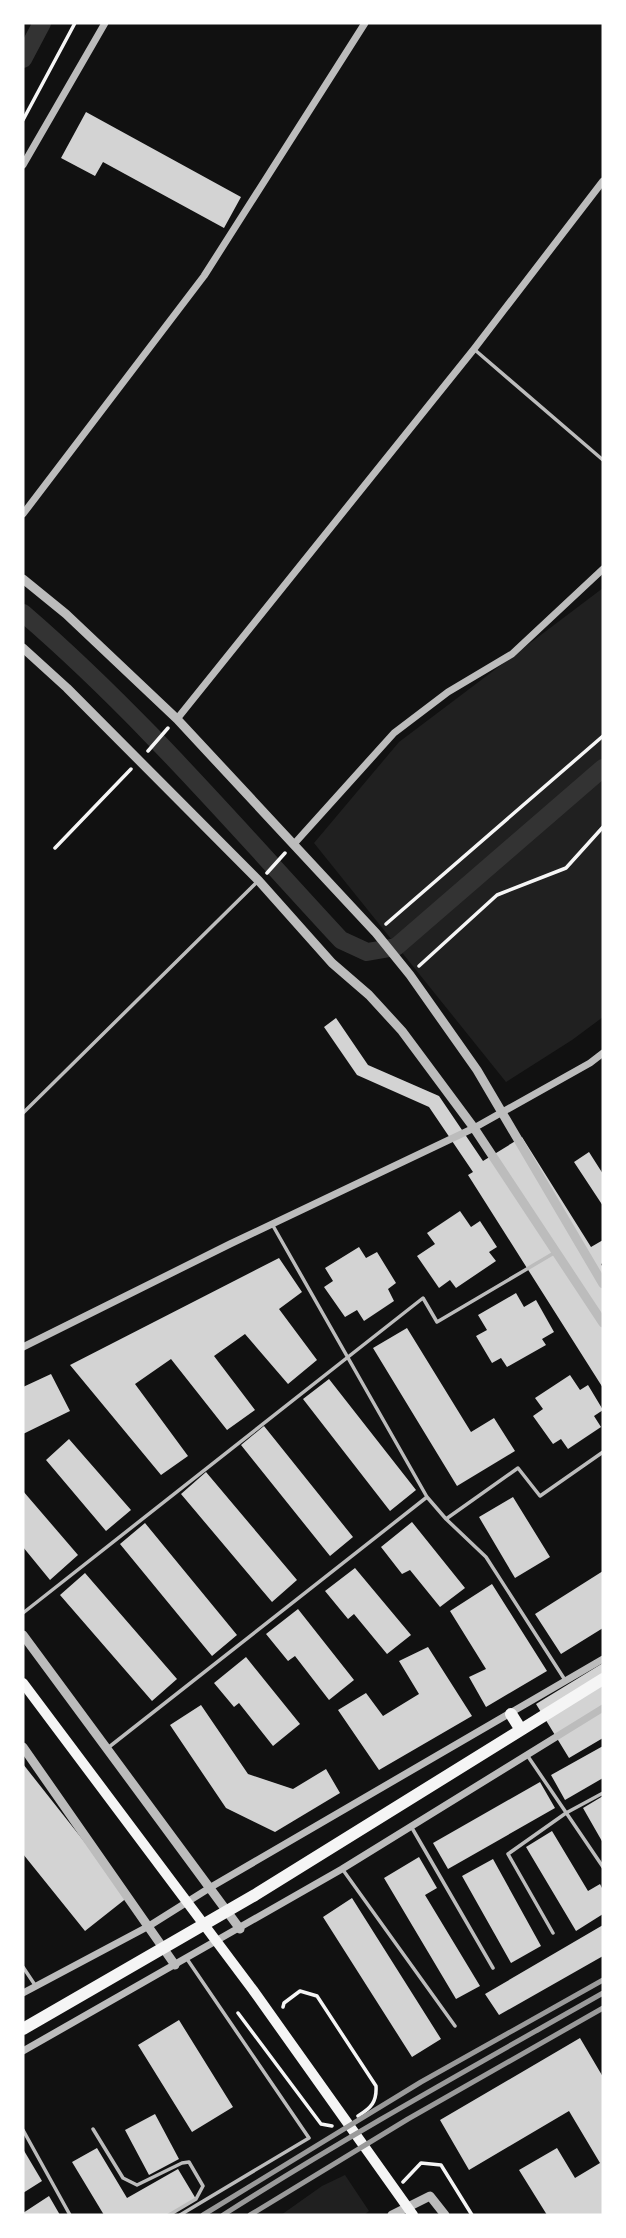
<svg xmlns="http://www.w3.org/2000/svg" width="626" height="2238" font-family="'Times New Roman',serif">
<rect width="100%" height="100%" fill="#111"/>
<path fill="#202020" d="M 603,588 L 603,1017 L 572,1040 L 506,1082 L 314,843 L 399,742 Z
M 345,2175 L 369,2211 L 364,2215 L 281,2215 L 322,2186 Z"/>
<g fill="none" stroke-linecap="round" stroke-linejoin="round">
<path stroke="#333" stroke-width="18" d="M 23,59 L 42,23
M 23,613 C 138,712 238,829 341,940 L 367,952 L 396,947 L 603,768"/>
</g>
<path fill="#d3d3d3" d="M 86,112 L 241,197 L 224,228 L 103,162 L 95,176 L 61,158 Z
M 336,1018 L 368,1065 L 439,1096 L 483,1161 L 522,1137 L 591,1247 L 603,1240 L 603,1263 L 601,1264 L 603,1268 L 603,1388 L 468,1175 L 473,1172 L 429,1107 L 357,1075 L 324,1027 Z
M 589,1152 L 603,1174 L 603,1206 L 574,1162 Z
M 460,1211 L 471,1227 L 480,1221 L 497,1247 L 489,1252 L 496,1261 L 456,1288 L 450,1280 L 439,1288 L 417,1256 L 435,1244 L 427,1233 Z
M 359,1247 L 366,1258 L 377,1252 L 396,1283 L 388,1289 L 394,1301 L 364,1321 L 357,1310 L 345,1317 L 324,1287 L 333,1281 L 325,1268 Z
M 279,1258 L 302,1292 L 279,1309 L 317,1360 L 288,1384 L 245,1334 L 214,1356 L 255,1410 L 227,1430 L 171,1359 L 135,1384 L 188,1456 L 161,1475 L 70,1365 Z
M 516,1293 L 524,1307 L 536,1300 L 554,1332 L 542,1339 L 546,1345 L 507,1367 L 501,1358 L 492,1363 L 476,1336 L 487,1330 L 478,1315 Z
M 407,1328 L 471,1432 L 494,1418 L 515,1451 L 457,1486 L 373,1348 Z
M 51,1374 L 70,1411 L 23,1434 L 23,1387 Z
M 570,1375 L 580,1390 L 588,1385 L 603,1410 L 594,1416 L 601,1427 L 568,1449 L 561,1439 L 553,1444 L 533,1416 L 543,1409 L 535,1398 Z
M 329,1379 L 416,1490 L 390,1511 L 303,1399 Z
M 264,1426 L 353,1537 L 330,1556 L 241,1445 Z
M 69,1439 L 131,1510 L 106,1531 L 46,1460 Z
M 206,1472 L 297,1580 L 272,1602 L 181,1494 Z
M 23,1491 L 78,1555 L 50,1580 L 23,1547 Z
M 513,1497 L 550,1557 L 515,1578 L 479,1517 Z
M 412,1522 L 465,1588 L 440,1607 L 410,1570 L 402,1574 L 381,1547 Z
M 145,1523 L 237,1635 L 212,1656 L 120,1544 Z
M 355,1568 L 411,1635 L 387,1654 L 354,1614 L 348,1619 L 325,1591 Z
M 603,1571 L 603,1628 L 561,1654 L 535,1614 Z
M 85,1573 L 177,1679 L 152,1701 L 60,1595 Z
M 492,1584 L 547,1671 L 486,1707 L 469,1677 L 486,1669 L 450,1611 Z
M 298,1609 L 354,1680 L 329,1700 L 295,1656 L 288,1661 L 266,1634 Z
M 428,1647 L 472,1716 L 379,1770 L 338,1710 L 366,1693 L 383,1716 L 419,1694 L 399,1661 Z
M 246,1657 L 300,1724 L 273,1746 L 239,1703 L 234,1707 L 214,1683 Z
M 603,1663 L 603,1738 L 569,1758 L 536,1704 Z
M 201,1705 L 248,1774 L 293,1789 L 326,1769 L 340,1793 L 275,1832 L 226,1808 L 170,1725 Z
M 603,1746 L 603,1778 L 565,1800 L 551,1775 Z
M 23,1764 L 128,1897 L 85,1931 L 23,1854 Z
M 540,1782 L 555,1808 L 448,1869 L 433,1843 Z
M 603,1796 L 603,1843 L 583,1808 Z
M 552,1831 L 588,1891 L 600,1884 L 603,1890 L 603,1914 L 576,1931 L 526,1847 Z
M 419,1857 L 437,1888 L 425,1895 L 480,1986 L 456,1999 L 384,1878 Z
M 493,1859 L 541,1946 L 511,1963 L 462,1876 Z
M 352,1898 L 441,2039 L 412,2057 L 323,1917 Z
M 603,1925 L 603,1956 L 499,2015 L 485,1994 Z
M 179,2020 L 233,2107 L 192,2132 L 138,2045 Z
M 580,2038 L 603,2077 L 603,2215 L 547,2215 L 519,2170 L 557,2148 L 575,2178 L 600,2163 L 569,2111 L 469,2170 L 440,2120 Z
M 155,2114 L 179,2159 L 149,2175 L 125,2130 Z
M 97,2148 L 127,2198 L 178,2169 L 196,2199 L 169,2215 L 104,2215 L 72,2162 Z
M 23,2149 L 42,2181 L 23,2193 Z
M 49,2196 L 60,2215 L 23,2215 L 23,2213 Z"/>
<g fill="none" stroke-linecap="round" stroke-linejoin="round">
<path stroke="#f5f5f5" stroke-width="3.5" d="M 23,120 L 75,23
M 148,751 L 168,728
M 55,848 L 131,769
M 267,873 L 285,853
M 386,924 L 603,736
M 419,966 L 497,895 L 566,868 L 603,827
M 283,2007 L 284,2003 L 300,1991 L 317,1996 L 376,2086 C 377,2102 371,2108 358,2116
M 238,2013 L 321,2124 L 332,2126
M 403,2182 L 421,2163 L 441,2165 L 472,2215"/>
<path stroke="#bcbcbc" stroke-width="3.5" d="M 475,350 L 603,460
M 23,1113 L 257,882
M 272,1224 L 427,1497 L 446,1519 L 486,1557 L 565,1680
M 446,1519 L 518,1468 L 540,1496 L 603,1452
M 23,1613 L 423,1298 L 437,1322 L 554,1253
M 109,1747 L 427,1497
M 527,1755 L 603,1867
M 412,1828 L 493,1968
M 343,1870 L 455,2026
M 553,1933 L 508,1854 L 566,1813 L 603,1793
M 23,1967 L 35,1985
M 93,2129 L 123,2178 L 137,2185 L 182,2163 L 189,2162 L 203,2186 L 196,2199 L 169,2215
M 23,2130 L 70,2215
M 180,2215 L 309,2138 L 187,1959"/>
<path stroke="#bcbcbc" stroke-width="7" d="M 23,165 L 105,23
M 23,514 L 204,276 L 365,23
M 177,719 L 474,349 L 603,181
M 294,844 L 394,733 L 448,692 L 512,654 L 603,569
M 23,1347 L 230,1244 L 474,1128 L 590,1063 L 603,1053
M 23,1993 L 149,1926 L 211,1887 L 603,1659
M 23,2051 L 342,1869 L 603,1708"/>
<path stroke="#bcbcbc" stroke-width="9" d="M 23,579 L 66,614 L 177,719 L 376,933 L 410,975 L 477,1070 L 603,1284
M 23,648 L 67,688 L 259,881 L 332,963 L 369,995 L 402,1031 L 474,1128 L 603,1323
M 23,1635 L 240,1929
M 23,1747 L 175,1965
M 392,2215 L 430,2196 L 445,2215"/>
<path stroke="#f5f5f5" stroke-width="10" d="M 23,1683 L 253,1990 L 413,2215"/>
<path stroke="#f5f5f5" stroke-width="12" d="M 511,1714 L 521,1730
M 23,2029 L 255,1895 L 603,1679"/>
<path stroke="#9a9a9a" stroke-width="5" d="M 203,2215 L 421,2082 L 603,1980
M 223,2215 C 347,2136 476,2065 603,1993
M 250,2215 L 408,2119 L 603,2008"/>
</g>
<rect width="626" height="2238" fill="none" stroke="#ffffff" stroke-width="49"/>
</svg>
